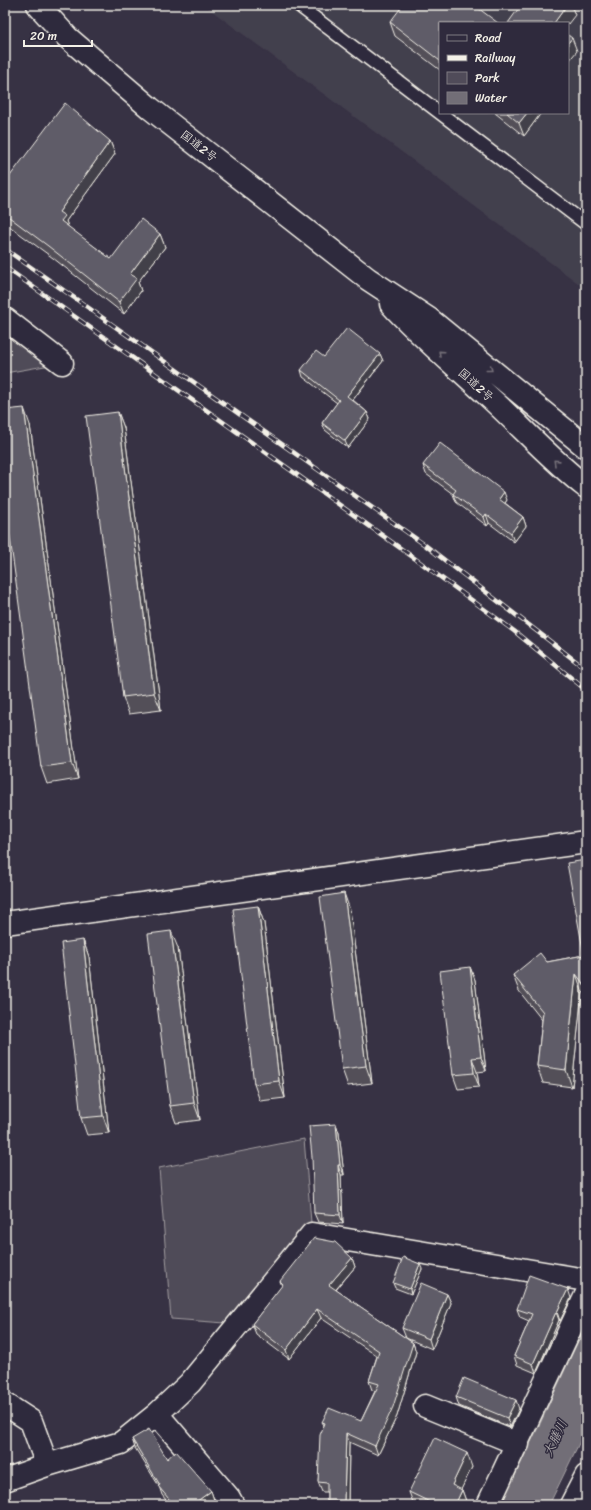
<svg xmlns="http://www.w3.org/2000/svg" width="591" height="1510" font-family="Sriracha,'Klee One',sans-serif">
<rect width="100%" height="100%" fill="#373244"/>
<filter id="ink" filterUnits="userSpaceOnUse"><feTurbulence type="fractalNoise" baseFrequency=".025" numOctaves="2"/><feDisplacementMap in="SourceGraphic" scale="8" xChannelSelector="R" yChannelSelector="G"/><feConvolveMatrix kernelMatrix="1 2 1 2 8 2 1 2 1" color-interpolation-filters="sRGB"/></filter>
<g filter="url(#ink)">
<path fill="#433f4e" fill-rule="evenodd" d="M 204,5 L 586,5 L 586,289 ZM 440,23 L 568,23 L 568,113 L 440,113 Z"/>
<path fill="#504b59" stroke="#a29ea0" d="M 5,319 L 62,363 L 5,373 Z
M 304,1139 L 312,1234 L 239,1324 L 171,1319 L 159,1168 Z"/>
<path fill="#726e77" stroke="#a6a2a4" d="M 586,1324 L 586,1429 L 549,1505 L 499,1505 L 540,1424 Z"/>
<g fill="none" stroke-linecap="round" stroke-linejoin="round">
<g stroke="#f4f1e8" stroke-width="15">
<path id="service" d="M 298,5 L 586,224"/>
</g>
<g stroke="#f4f1e8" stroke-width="25">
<path id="minor" d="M 5,319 L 62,363
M 5,923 L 586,842
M 5,1404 L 31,1421 L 47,1465
M 425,1406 L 518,1444
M 157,1414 L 229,1498 L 233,1505
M 5,1480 L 47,1465 L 121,1443 L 157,1414 L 190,1383 L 312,1234 L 586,1280
M 488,1505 L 586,1295
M 571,1505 L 586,1476"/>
</g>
<g stroke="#f4f1e8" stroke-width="25">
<path id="trunk" d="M 38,5 L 67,37 L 150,108 L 368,279 L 429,319 L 586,447
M 391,304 C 421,337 455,365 488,396 C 521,426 550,459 586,487"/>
</g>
<use href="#service" stroke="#2f2a3d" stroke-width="12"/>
<use href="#minor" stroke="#2f2a3d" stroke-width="22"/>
<use href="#trunk" stroke="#2f2a3d" stroke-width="22"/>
<g stroke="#f4f1e8" stroke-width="4.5">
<path id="rail" d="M 5,249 L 425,545 L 586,669
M 5,267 L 417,560 L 514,631 L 586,690"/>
</g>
<use href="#rail" stroke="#2f2a3d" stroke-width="3" stroke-dasharray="9" stroke-linecap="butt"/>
</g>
<path fill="#524f59" stroke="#f4f1e8" d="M 390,22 L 440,23 L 440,70 L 395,36 Z
M 495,113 L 541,113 L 524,136 Z
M 110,141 L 115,154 L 66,221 L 68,227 L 111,259 L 160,234 L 165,247 L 138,282 L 141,291 L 124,314 L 53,258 L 5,223 L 5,172 L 10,176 Z
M 380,354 L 383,361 L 353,400 L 367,412 L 370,419 L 348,448 L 325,430 L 322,423 L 337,403 L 303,377 L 301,370 L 324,357 Z
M 118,412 L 124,428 L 161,710 L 129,714 L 123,697 Z
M 30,425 L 78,779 L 47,784 L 41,767 Z
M 423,465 L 507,500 L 505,503 L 523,517 L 526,526 L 514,542 L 489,523 L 487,526 L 456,502 L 453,494 L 426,474 Z
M 586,860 L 586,996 L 582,991 L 572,1087 L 543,1083 L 537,1066 L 542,1020 L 519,991 L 513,975 L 547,962 L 584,955 Z
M 258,906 L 264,923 L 285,1098 L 260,1101 L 254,1084 Z
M 350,910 L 372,1083 L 348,1086 L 342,1069 Z
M 83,940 L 89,957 L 109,1133 L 87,1135 L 81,1118 Z
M 178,948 L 200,1120 L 176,1123 L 170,1106 Z
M 470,967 L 475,980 L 486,1071 L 477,1072 L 479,1087 L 458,1089 L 453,1075 Z
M 336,1124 L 339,1133 L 344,1175 L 341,1175 L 343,1224 L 318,1222 L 314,1213 Z
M 352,1258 L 355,1267 L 336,1290 L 413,1343 L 416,1352 L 397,1416 L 378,1455 L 349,1442 L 348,1505 L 329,1505 L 327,1501 L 327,1492 L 322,1492 L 318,1482 L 324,1425 L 322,1422 L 361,1421 L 375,1391 L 372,1390 L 369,1381 L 377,1356 L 321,1318 L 289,1359 L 256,1334 L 252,1324 L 282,1286 L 280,1281 Z
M 422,1269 L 411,1294 L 395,1288 L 393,1283 Z
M 447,1294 L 451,1303 L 432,1349 L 406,1338 L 402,1328 Z
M 571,1298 L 560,1321 L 559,1320 L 536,1373 L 517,1365 L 514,1356 L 529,1321 L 520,1317 L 517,1309 Z
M 456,1397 L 519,1409 L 510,1427 L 459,1406 Z
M 132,1439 L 167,1459 L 211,1491 L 214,1500 L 207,1505 L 170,1505 L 162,1495 L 159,1486 L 135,1448 Z
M 472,1467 L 461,1489 L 462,1490 L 467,1504 L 467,1505 L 414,1505 L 409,1492 Z"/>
<path fill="#424048" stroke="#f4f1e8" d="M 567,5 L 571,5 L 575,15 L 568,24 L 568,23 L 554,23 Z
M 572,38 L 577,51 L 568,62 L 568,43 Z
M 527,113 L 541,113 L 524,136 L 519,123 Z
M 110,141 L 115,154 L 66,221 L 69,229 L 61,221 L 59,212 Z
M 160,234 L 165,247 L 138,282 L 141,291 L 124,314 L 119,302 L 130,274 Z
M 380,354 L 383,361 L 350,403 L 347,396 Z
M 24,408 L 30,425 L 78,779 L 72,763 Z
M 118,412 L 124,428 L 161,710 L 154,693 Z
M 367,412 L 370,419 L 348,448 L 345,441 Z
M 504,492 L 507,500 L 502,507 L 499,499 Z
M 486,514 L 489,523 L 487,526 L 484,517 Z
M 523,517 L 526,526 L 514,542 L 511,533 Z
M 344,893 L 350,910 L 372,1083 L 366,1066 Z
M 258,906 L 264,923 L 285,1098 L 279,1081 Z
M 171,931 L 178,948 L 200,1120 L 194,1103 Z
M 83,940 L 89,957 L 109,1133 L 103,1116 Z
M 470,967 L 475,980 L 486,1071 L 481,1057 Z
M 576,974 L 582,991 L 572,1087 L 566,1070 Z
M 472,1058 L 477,1072 L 479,1087 L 474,1073 Z
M 336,1124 L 339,1133 L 344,1175 L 340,1165 Z
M 338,1165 L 341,1175 L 343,1224 L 340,1215 Z
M 352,1258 L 355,1267 L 332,1294 L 329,1285 Z
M 420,1264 L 422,1269 L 411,1294 L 410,1289 Z
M 568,1289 L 571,1298 L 560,1321 L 557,1312 Z
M 447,1294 L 451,1303 L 432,1349 L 429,1339 Z
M 317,1309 L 321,1318 L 289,1359 L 286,1350 Z
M 556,1312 L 559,1320 L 536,1373 L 533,1364 Z
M 413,1343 L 416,1352 L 397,1416 L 378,1455 L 375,1446 Z
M 516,1400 L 519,1409 L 510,1427 L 507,1418 Z
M 346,1433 L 349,1442 L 348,1505 L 346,1505 L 344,1501 Z
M 467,1453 L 472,1467 L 457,1498 L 452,1485 Z
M 462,1490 L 467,1504 L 467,1505 L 455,1505 Z
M 211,1491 L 214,1500 L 207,1505 L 192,1505 Z"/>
<path fill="#5f5c67" stroke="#f4f1e8" d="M 403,5 L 474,5 L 498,23 L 440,23 L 440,61 L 390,22 Z
M 521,5 L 567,5 L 554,23 L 508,23 Z
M 568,35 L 572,38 L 568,43 Z
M 65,103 L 110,141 L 59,212 L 65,216 L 61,221 L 111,259 L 141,219 L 160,234 L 130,274 L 137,278 L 119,302 L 48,246 L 5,214 L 5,172 L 10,176 Z
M 507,113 L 527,113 L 519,123 Z
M 347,328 L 380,354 L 347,396 L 367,412 L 345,441 L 322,423 L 339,400 L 301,370 L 316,351 L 324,357 Z
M 24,408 L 72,763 L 41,767 L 5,501 L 5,410 Z
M 118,412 L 154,693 L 123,697 L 86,416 Z
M 440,443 L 504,492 L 499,499 L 523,517 L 511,533 L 486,514 L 484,517 L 453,494 L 456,490 L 423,465 Z
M 586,860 L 586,987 L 576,974 L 566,1070 L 537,1066 L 543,1012 L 513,975 L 540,953 L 547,962 L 584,955 L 567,863 Z
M 344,893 L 366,1066 L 342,1069 L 320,897 Z
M 258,906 L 279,1081 L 254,1084 L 233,909 Z
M 171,931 L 194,1103 L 170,1106 L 148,934 Z
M 83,940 L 103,1116 L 81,1118 L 61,943 Z
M 470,967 L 481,1057 L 472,1058 L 474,1073 L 453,1075 L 440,971 Z
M 336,1124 L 340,1165 L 338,1165 L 340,1215 L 314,1213 L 312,1157 L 309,1126 Z
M 314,1238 L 335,1242 L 352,1258 L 329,1285 L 413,1343 L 393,1407 L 375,1446 L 346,1433 L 344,1501 L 327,1501 L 327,1483 L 318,1482 L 320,1435 L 325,1423 L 322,1422 L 329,1408 L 361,1421 L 379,1384 L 369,1381 L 379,1351 L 317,1309 L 286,1350 L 252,1324 L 283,1284 L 280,1281 Z
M 403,1257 L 420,1264 L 410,1289 L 393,1283 Z
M 529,1275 L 568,1289 L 557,1312 L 556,1312 L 533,1364 L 514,1356 L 532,1314 L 517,1309 Z
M 421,1283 L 447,1294 L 429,1339 L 402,1328 Z
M 464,1378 L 516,1400 L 507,1418 L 456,1397 Z
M 149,1429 L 167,1459 L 176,1451 L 211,1491 L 192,1505 L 174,1505 L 158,1486 L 160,1485 L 132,1439 Z
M 435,1438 L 467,1453 L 452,1485 L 462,1490 L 455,1505 L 436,1505 L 409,1492 Z"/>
<defs><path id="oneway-chevron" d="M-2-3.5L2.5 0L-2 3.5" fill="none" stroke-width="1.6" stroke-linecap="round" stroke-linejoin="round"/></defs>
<g stroke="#747079">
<use href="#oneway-chevron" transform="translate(441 353) rotate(-138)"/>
<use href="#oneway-chevron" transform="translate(490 369) rotate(39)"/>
<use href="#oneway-chevron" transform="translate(556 462) rotate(-136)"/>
</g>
</g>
<g text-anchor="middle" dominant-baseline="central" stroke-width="3" stroke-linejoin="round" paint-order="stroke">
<g font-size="12" fill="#f4f1e8" stroke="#2f2a3d">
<text transform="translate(199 146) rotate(38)">国道2号</text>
<text transform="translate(476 385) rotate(42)">国道2号</text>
</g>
<g font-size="13" font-style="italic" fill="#bab6b5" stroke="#2f2a3d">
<text transform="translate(555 1438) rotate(-65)">大膳川</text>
</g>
</g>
<rect width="591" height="1510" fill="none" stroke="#2f2a3d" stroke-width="20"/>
<rect x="10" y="10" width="571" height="1490" fill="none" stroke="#f4f1e8" stroke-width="1.5" filter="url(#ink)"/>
<rect x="439" y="22" width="130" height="92" fill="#2f2a3d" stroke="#7e7a81"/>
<rect x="447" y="35" width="20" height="6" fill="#2f2a3d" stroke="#7e7a81"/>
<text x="475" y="42" font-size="12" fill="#f4f1e8">Road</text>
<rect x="447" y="55" width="20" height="6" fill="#f4f1e8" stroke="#7e7a81"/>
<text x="475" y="62" font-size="12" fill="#f4f1e8">Railway</text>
<rect x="447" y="72" width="20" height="12" fill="#504b59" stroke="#7e7a81"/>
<text x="475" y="82" font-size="12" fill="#f4f1e8">Park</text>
<rect x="447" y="92" width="20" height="12" fill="#726e77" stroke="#7e7a81"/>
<text x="475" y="102" font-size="12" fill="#f4f1e8">Water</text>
<path d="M24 40v6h68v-6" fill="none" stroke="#f4f1e8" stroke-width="2"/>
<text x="30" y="40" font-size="12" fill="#f4f1e8" stroke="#2f2a3d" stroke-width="3" paint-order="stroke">20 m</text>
</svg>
